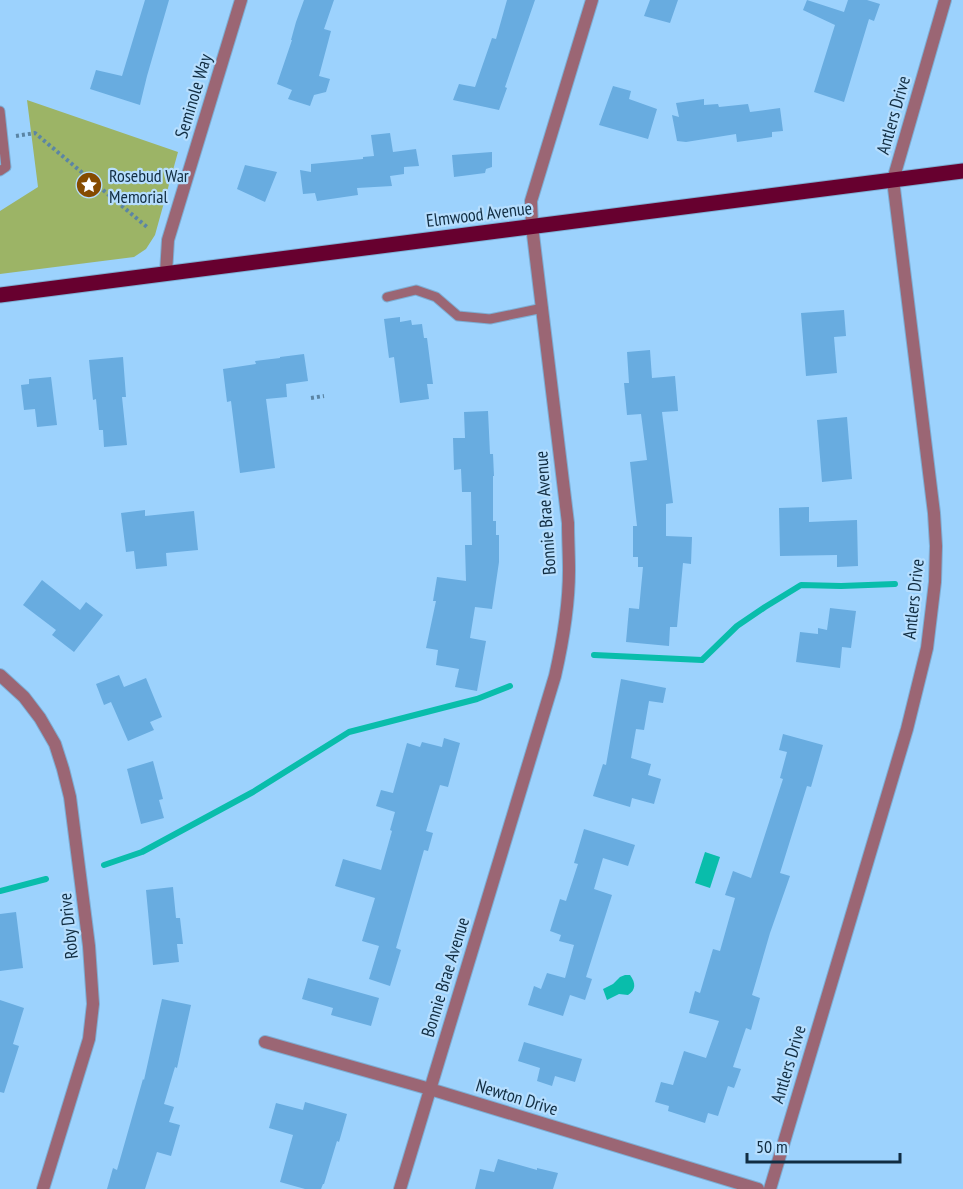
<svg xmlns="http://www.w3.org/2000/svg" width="963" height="1189" font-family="'PT Sans Narrow',sans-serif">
<rect width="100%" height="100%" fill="#9cd2fd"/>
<path fill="#9cb466" d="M 27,100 L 178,152 L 155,235 L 146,249 L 134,257 L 0,274 L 0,211 L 38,187 Z"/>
<path fill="#09bdab" d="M 705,852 L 720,857 L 710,888 L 695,883 Z
M 625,975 L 630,975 C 636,983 636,990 628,995 L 619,994 L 607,1000 L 603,989 L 613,984 L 620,977 Z"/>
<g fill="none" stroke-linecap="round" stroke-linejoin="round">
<path stroke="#09bdab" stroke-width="6" d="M 594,655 L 702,660 L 737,626 L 765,607 L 801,585 L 841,586 L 895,584
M 104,865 L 142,852 L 253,792 L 349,732 L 477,699 L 510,686
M 0,891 L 46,879"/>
</g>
<path fill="#68ace0" d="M 145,0 L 169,0 L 147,76 L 140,105 L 90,89 L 96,70 L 122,76 Z
M 304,0 L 334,0 L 324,29 L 331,31 L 319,76 L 330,79 L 326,92 L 314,95 L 310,106 L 288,99 L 292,90 L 277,84 L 292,40 L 291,40 L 296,22 Z
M 507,0 L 535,0 L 505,87 L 507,88 L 499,110 L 453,100 L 459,84 L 475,87 L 492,38 L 496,39 Z
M 650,0 L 678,0 L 670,23 L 644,16 Z
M 807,0 L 844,12 L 848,0 L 867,0 L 880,4 L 874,21 L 869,19 L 844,102 L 814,92 L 835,25 L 803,10 Z
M 613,86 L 631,91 L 629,99 L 657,109 L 648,139 L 599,125 Z
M 704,99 L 704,105 L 718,104 L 719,107 L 748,104 L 750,112 L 780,108 L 783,131 L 772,132 L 772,137 L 737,142 L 736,134 L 686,142 L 677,141 L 672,115 L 679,117 L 676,103 Z
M 390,133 L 393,152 L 416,149 L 419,166 L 404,167 L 404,174 L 390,176 L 392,186 L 357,188 L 358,195 L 317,201 L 315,193 L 303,194 L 300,170 L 311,172 L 311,164 L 363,159 L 363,157 L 374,156 L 371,135 Z
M 492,152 L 492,167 L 486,169 L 485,173 L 454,177 L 452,155 Z
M 245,165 L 277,172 L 265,202 L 237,189 Z
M 844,310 L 846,336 L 834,337 L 837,373 L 806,376 L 801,313 Z
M 400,317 L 400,322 L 411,320 L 412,325 L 422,324 L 424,338 L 427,338 L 433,384 L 427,384 L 429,399 L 400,403 L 394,357 L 389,358 L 384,319 Z
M 650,350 L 652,378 L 675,376 L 678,411 L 662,412 L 673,503 L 666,504 L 666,536 L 692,537 L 691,564 L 683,563 L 677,627 L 670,627 L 669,646 L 626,642 L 629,608 L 639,609 L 643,567 L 638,567 L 638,557 L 633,557 L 633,526 L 637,526 L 630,462 L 647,460 L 641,414 L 627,415 L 624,383 L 629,383 L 627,352 Z
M 304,354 L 308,381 L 286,384 L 287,397 L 266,399 L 275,468 L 240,473 L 231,401 L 227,402 L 223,369 L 256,364 L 255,361 L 280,358 L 280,357 Z
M 123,357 L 126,397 L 122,397 L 127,445 L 104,447 L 103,430 L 99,430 L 96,399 L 93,400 L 89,360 Z
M 51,377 L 57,425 L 37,427 L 35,409 L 24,410 L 21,385 L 29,384 L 29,379 Z
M 488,411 L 490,454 L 493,454 L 494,476 L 493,476 L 493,521 L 496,521 L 496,535 L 499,535 L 499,562 L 492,609 L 475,607 L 470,638 L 486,641 L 477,691 L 455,687 L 459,669 L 436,665 L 438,650 L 426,648 L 436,601 L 433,601 L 437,577 L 466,581 L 465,545 L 472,545 L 471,492 L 462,492 L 461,469 L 454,470 L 453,438 L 465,438 L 464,412 Z
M 847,417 L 852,479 L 822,482 L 817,420 Z
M 809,507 L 809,522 L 857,520 L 858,566 L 837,567 L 837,555 L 780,556 L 779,508 Z
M 145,510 L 145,516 L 194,511 L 198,550 L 166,553 L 167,566 L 136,569 L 134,551 L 126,552 L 121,513 Z
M 42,580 L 80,610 L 86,602 L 103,615 L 74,652 L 52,635 L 56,630 L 23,605 Z
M 830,608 L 856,611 L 851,648 L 842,647 L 840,668 L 796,662 L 800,632 L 818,634 L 818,628 L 827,630 Z
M 119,675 L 124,687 L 146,678 L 162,717 L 150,722 L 154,730 L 128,741 L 111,702 L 104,705 L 96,684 Z
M 621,679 L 666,688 L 663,703 L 649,701 L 644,730 L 636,729 L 631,758 L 651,764 L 648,775 L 661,779 L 654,804 L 632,798 L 630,807 L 593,796 L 603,764 L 606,765 Z
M 783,734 L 823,745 L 811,787 L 807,786 L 780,873 L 790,876 L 770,933 L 752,995 L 760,998 L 751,1030 L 746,1028 L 733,1067 L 741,1069 L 734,1088 L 728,1086 L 718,1116 L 708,1113 L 705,1123 L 668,1111 L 669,1106 L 655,1102 L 661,1082 L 673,1085 L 684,1051 L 706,1058 L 719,1021 L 689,1013 L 695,991 L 700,993 L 713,949 L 720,951 L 735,898 L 725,895 L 733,871 L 751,878 L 783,779 L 780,778 L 787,752 L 779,750 Z
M 444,738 L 460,743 L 448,787 L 440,785 L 426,831 L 433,833 L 428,851 L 424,850 L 396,948 L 401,950 L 390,986 L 369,979 L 379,946 L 362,941 L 375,898 L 335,886 L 343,859 L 381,870 L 392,831 L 390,830 L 395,812 L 376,806 L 381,790 L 393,793 L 407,743 L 420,747 L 422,742 L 442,747 Z
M 153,761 L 163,799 L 159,800 L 164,818 L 141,824 L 127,769 Z
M 584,829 L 635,845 L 628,866 L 603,858 L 594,889 L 612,895 L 586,977 L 592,979 L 585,1000 L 570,995 L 563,1016 L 528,1005 L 534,986 L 541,989 L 547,973 L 565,978 L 574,945 L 559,941 L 561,935 L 550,931 L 560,899 L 566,901 L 578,864 L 574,863 Z
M 173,887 L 176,918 L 180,918 L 183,944 L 177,944 L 179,962 L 153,965 L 146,890 Z
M 16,912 L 23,968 L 0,971 L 0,914 Z
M 308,978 L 379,998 L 371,1026 L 331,1015 L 333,1008 L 302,999 Z
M 162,999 L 191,1005 L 177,1068 L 175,1067 L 164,1104 L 174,1107 L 169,1122 L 180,1125 L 171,1156 L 157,1152 L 145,1189 L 107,1189 L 113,1168 L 117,1170 L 143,1079 L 144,1080 Z
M 0,1000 L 24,1008 L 13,1044 L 19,1046 L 4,1093 L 0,1092 Z
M 524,1042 L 582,1059 L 575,1082 L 555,1076 L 552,1086 L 537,1081 L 540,1068 L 518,1061 Z
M 305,1102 L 347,1114 L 339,1142 L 337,1141 L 324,1184 L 323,1184 L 321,1189 L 305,1189 L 280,1182 L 293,1135 L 269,1128 L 276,1103 L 303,1110 Z
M 498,1159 L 537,1170 L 537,1168 L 558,1173 L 553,1189 L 475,1189 L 480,1169 L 494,1172 Z"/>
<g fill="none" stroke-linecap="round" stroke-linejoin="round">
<g stroke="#7daed4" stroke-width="11">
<path id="lane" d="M 0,111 L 6,167 L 0,171
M 387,297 L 416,290 L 436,297 L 458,316 L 490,319 L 543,308"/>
</g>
<g stroke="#7daed4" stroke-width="14">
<path id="street" d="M 166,273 L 168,240 L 241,0
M 0,675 L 24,697 L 40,718 L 55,744 L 63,769 L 70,797 L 89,946 L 93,1004 L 89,1039 L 43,1189
M 265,1042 L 430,1089 L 758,1189
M 400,1189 L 555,676 C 563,641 569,606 569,570 C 569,555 568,539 568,523 L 532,226 L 531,201 L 592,0
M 770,1189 L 907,729 L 927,648 L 935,582 L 936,546 L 934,513 L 893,180 L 945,0"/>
</g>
<g stroke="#7daed4" stroke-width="17">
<path id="primary" d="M 0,295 L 963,171"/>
</g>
<path stroke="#5b85a5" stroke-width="4" stroke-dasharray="3 3" stroke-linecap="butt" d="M 16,136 L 35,133 L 147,227
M 311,398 L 324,396"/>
<use href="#lane" stroke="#9b6674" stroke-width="9"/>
<use href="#street" stroke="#9b6674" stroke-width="12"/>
<use href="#primary" stroke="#67002f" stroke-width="15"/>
</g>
<defs>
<g id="sight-disc" transform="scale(1.35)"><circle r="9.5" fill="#854b00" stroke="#b6defe"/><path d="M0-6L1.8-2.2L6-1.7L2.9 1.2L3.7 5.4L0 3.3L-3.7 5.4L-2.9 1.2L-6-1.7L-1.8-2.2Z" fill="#fff"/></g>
</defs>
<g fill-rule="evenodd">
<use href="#sight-disc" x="89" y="185"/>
</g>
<g text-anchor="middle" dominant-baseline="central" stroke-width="4.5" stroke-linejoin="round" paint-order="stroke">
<g font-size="18" fill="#112d42" stroke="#b6defe">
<text transform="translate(193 96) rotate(-73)">Seminole Way</text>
<text transform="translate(893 115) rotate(-74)">Antlers Drive</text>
<text transform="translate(479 214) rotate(-7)">Elmwood Avenue</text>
<text transform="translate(545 513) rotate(-94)">Bonnie Brae Avenue</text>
<text transform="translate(913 599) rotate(-84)">Antlers Drive</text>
<text transform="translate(68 926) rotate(-96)">Roby Drive</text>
<text transform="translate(445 977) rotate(-73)">Bonnie Brae Avenue</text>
<text transform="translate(788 1064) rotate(-73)">Antlers Drive</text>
<text transform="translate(517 1097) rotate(17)">Newton Drive</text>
</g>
<g font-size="18" fill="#112d42" stroke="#b6defe" text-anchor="start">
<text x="109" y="175">Rosebud War<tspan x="109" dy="21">Memorial</tspan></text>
</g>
</g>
<path d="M747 1153v9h153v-9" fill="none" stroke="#112d42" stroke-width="3"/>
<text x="756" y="1153" font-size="18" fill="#112d42" stroke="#b6defe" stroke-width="4.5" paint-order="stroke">50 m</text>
</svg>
